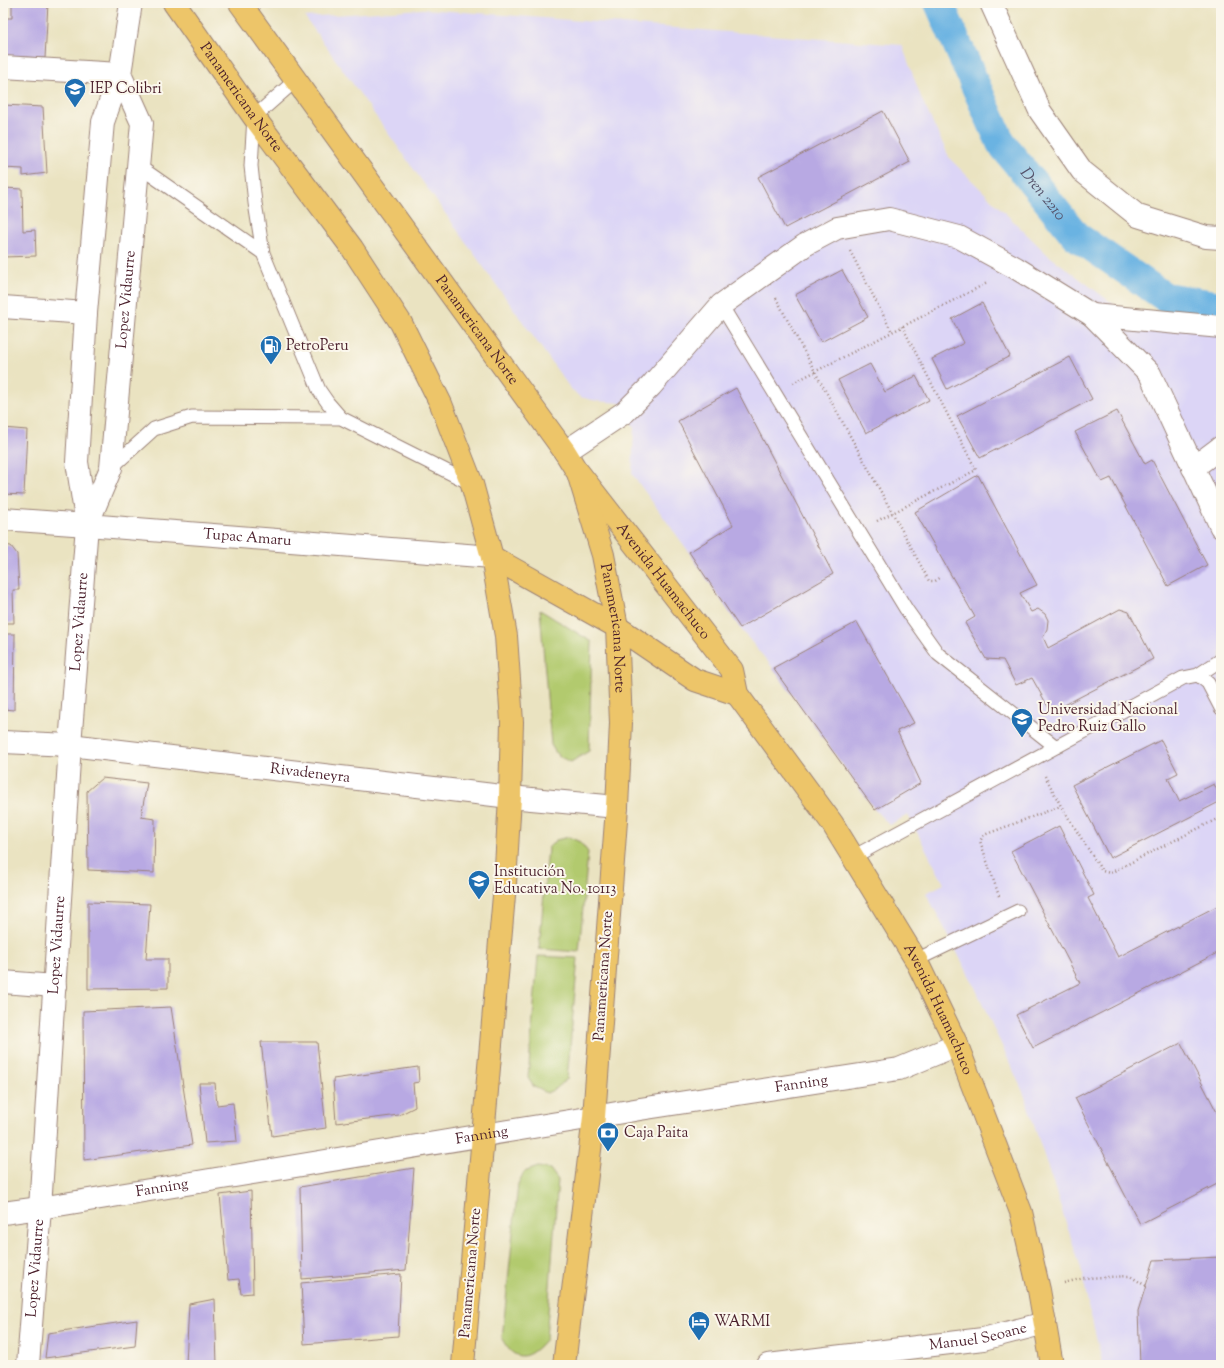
<svg xmlns="http://www.w3.org/2000/svg" width="1224" height="1368" font-family="'Sorts Mill Goudy',serif">
<rect width="100%" height="100%" fill="#fbf7ec"/>
<filter id="ink" filterUnits="userSpaceOnUse"><feTurbulence type="fractalNoise" baseFrequency=".025" numOctaves="2"/><feDisplacementMap in="SourceGraphic" scale="8" xChannelSelector="R" yChannelSelector="G"/><feConvolveMatrix kernelMatrix="1 2 1 2 8 2 1 2 1" color-interpolation-filters="sRGB"/></filter>
<filter id="wash" filterUnits="userSpaceOnUse"><feTurbulence type="fractalNoise" baseFrequency=".012" numOctaves="4" result="noise"/><feDisplacementMap in="SourceGraphic" scale="16" xChannelSelector="R" yChannelSelector="G"/><feGaussianBlur stdDeviation="0.9" result="paint"/><feColorMatrix in="noise" values="0 0 0 0 0 0 0 0 0 0 0 0 0 0 0 0 0 1.4 0 .05"/><feComposite in="paint" operator="in"/></filter>
<g filter="url(#wash)">
<rect width="100%" height="100%" fill="#eae3c1"/>
<path fill="#dcd5f6" d="M 423,9 L 902,45 L 922,100 L 950,159 L 1048,255 L 1124,312 L 1221,328 L 1221,1365 L 1103,1365 L 1086,1295 L 1084,1278 L 1024,1094 L 973,983 L 926,893 L 944,884 L 908,815 L 889,825 L 875,810 L 773,668 L 740,628 L 689,552 L 632,474 L 634,427 L 620,403 L 597,401 L 580,397 L 570,388 L 305,17 Z"/>
<path fill="#b2ca6e" stroke="#7e744c" d="M 540,610 L 592,642 L 589,751 L 571,762 L 558,756 L 551,745 Z
M 569,837 L 580,842 L 588,852 L 579,952 L 539,949 L 548,848 L 556,840 Z
M 538,956 L 578,958 L 567,1079 L 557,1088 L 547,1093 L 534,1087 L 528,1078 Z
M 538,1167 L 550,1169 L 558,1180 L 546,1339 C 530,1358 516,1365 502,1339 L 518,1184 L 524,1172 Z"/>
<g fill="none" stroke-linecap="round" stroke-linejoin="round">
<path stroke="#6ab3e2" stroke-width="30" id="s1" d="M 939,3 L 1001,143 L 1076,236 L 1165,297 L 1221,306"/>
</g>
<g id="blocks">
<path fill="#b8a9e3" d="M 12,3 L 48,3 L 45,58 L 3,56 L 3,18 L 12,18 Z
M 3,105 L 43,107 L 47,173 L 23,176 L 23,169 L 3,168 Z
M 883,111 L 910,162 L 785,228 L 758,177 Z
M 3,188 L 22,189 L 23,231 L 35,230 L 36,256 L 3,257 Z
M 842,270 L 868,317 L 821,342 L 795,295 Z
M 982,303 L 1010,356 L 947,389 L 932,359 L 964,343 L 952,319 Z
M 1070,357 L 1092,399 L 980,458 L 957,416 Z
M 870,364 L 885,392 L 916,376 L 929,400 L 866,433 L 838,380 Z
M 736,388 L 833,574 L 740,628 L 689,552 L 733,525 L 678,421 Z
M 1117,411 L 1145,464 L 1152,460 L 1207,565 L 1168,586 L 1111,478 L 1102,482 L 1075,432 Z
M 3,428 L 27,430 L 24,495 L 3,494 Z
M 978,475 L 1037,585 L 1020,593 L 1031,612 L 1038,609 L 1045,614 L 1048,620 L 1047,629 L 1043,637 L 1048,648 L 1120,609 L 1129,612 L 1153,659 L 1051,712 L 1032,678 L 1016,685 L 1003,660 L 986,659 L 965,623 L 975,617 L 915,512 Z
M 3,545 L 11,546 L 17,554 L 19,590 L 13,590 L 14,623 L 3,623 Z
M 857,622 L 914,723 L 897,731 L 921,783 L 875,810 L 773,668 Z
M 3,634 L 15,634 L 14,710 L 3,709 Z
M 1161,740 L 1178,773 L 1168,778 L 1179,801 L 1214,784 L 1221,798 L 1221,801 L 1110,858 L 1072,785 Z
M 102,778 L 147,783 L 141,817 L 155,819 L 154,873 L 88,870 L 87,791 Z
M 1059,826 L 1094,895 L 1088,898 L 1118,957 L 1221,904 L 1221,951 L 1033,1048 L 1016,1015 L 1080,983 L 1011,851 Z
M 88,902 L 150,904 L 146,959 L 168,959 L 168,988 L 88,989 Z
M 171,1007 L 192,1145 L 84,1160 L 83,1011 Z
M 261,1042 L 317,1042 L 326,1128 L 272,1136 Z
M 1181,1043 L 1221,1120 L 1221,1182 L 1140,1224 L 1075,1098 Z
M 418,1067 L 419,1082 L 413,1083 L 415,1107 L 399,1115 L 336,1123 L 333,1079 Z
M 199,1083 L 215,1083 L 217,1105 L 233,1103 L 237,1141 L 205,1143 Z
M 414,1168 L 406,1270 L 302,1279 L 300,1187 Z
M 251,1191 L 253,1293 L 241,1294 L 239,1279 L 228,1280 L 220,1195 Z
M 1221,1257 L 1221,1365 L 1140,1365 L 1138,1311 L 1154,1260 Z
M 401,1274 L 398,1336 L 304,1344 L 301,1283 Z
M 215,1299 L 217,1365 L 186,1364 L 189,1304 Z
M 137,1320 L 135,1346 L 45,1358 L 48,1333 Z"/>
</g>
</g>
<g filter="url(#ink)">
<use href="#blocks" fill-opacity="0" stroke="#9a8176" stroke-width="1"/>
<g fill="none" stroke-linecap="round" stroke-linejoin="round">
<g stroke="#9a8176" stroke-width="15">
<path id="service" d="M 296,80 L 254,117 L 251,166 L 255,203 L 263,253 L 319,390 L 328,403 L 341,418 L 472,484
M 137,165 L 263,253
M 721,305 L 906,609 L 938,654 L 1056,747
M 111,468 L 154,429 L 192,417 L 341,418
M 1198,675 L 1221,660
M 853,857 L 1183,678 L 1198,675 L 1208,683 L 1221,708
M 916,960 L 1018,911"/>
</g>
<g stroke="#9a8176" stroke-width="24">
<g id="minor">
<path d="M 991,3 L 1040,111 L 1082,171 L 1138,216 L 1206,237 L 1221,238"/>
<path d="M 3,67 L 120,74"/>
<path d="M 3,307 L 86,313"/>
<path d="M 1092,315 L 1221,327"/>
<path d="M 565,452 L 625,412 L 651,386 L 721,305 L 805,245 L 837,228 L 889,219 L 959,237 L 1016,268 L 1092,315 L 1150,374 L 1221,527"/>
<path d="M 1193,468 L 1221,447"/>
<path id="s2" d="M 3,519 L 87,525 L 492,557"/>
<path id="s3" d="M 87,525 L 111,468 L 142,123 L 120,74"/>
<path id="s4" d="M 3,742 L 70,745 L 510,797 L 617,807"/>
<path d="M 3,982 L 55,986"/>
<path id="s5" d="M 594,1117 L 640,1109 L 899,1069 L 957,1045"/>
<path id="s6" d="M 28,1365 L 40,1208 L 70,745 L 87,525 L 77,462 L 86,313 L 103,122 L 120,74 L 131,3"/>
<path id="s7" d="M 768,1365 L 983,1339 L 1045,1323"/>
</g>
</g>
<g stroke="#9a8176" stroke-width="24">
<g id="tertiary">
<path id="s8" d="M 3,1213 L 40,1208 L 594,1117"/>
</g>
</g>
<g stroke="#9a8176" stroke-width="24">
<g id="primary">
<path id="s9" d="M 579,473 L 732,670 L 737,694 L 832,823 L 916,960 L 957,1045 L 1021,1212 L 1039,1290 L 1052,1365"/>
<path d="M 492,557 L 617,627 L 695,680 L 737,694"/>
</g>
</g>
<g stroke="#9a8176" stroke-width="24">
<g id="trunk">
<path id="s10" d="M 174,3 L 254,117 L 352,248 L 401,323 L 441,404 L 472,484 L 492,557 L 506,636 L 512,722 L 510,797 L 505,884 L 463,1365"/>
<path id="s11" d="M 240,3 L 565,452 L 578,473 L 603,555 L 617,627 L 621,723 L 617,807 L 594,1117 L 564,1365"/>
</g>
</g>
<path stroke="#9a8176" stroke-width="2.5" stroke-dasharray="1 3" stroke-linecap="butt" d="M 850,251 L 892,332
M 776,298 C 825,393 879,486 929,581 L 935,581 L 940,578
M 793,383 L 987,283
M 877,521 L 976,470 L 902,326
M 1221,772 L 1220,772 L 1221,774
M 1045,776 L 1061,806 L 1102,871 L 1110,873 L 1221,817
M 999,896 L 980,841 L 984,835 L 1061,806
M 1064,1283 L 1084,1278 L 1130,1276 L 1146,1286"/>
<use href="#service" stroke="#fff" stroke-width="13"/>
<use href="#minor" stroke="#fff" stroke-width="22"/>
<use href="#tertiary" stroke="#fff" stroke-width="22"/>
<use href="#primary" stroke="#edc569" stroke-width="22"/>
<use href="#trunk" stroke="#edc569" stroke-width="22"/>
</g>
</g>
<defs>
<g id="school-pin" transform="scale(1.15)"><path d="M0 17L-7.5 6A9.5 9.5 0 1 1 7.5 6Z" fill="#1f6fb2" stroke="#fbf7ec"/><path d="M0-5L7-2L0 1L-7-2ZM-4 1L0 2.5L4 1V4Q0 6-4 4Z" fill="#fff"/></g>
<g id="fuel-pin" transform="scale(1.15)"><path d="M0 17L-7.5 6A9.5 9.5 0 1 1 7.5 6Z" fill="#1f6fb2" stroke="#fbf7ec"/><path d="M-5.5-6h7V0h2V4h1.3V-2.5L3-4.5l.8-.8L6-3V5H2.5V1h-1V6h-7ZM-4.2-4.7v3.2H.2V-4.7Z" fill="#fff"/></g>
<g id="university-pin" transform="scale(1.15)"><path d="M0 17L-7.5 6A9.5 9.5 0 1 1 7.5 6Z" fill="#1f6fb2" stroke="#fbf7ec"/><path d="M0-5L7-2L0 1L-7-2ZM-4 1L0 2.5L4 1V4Q0 6-4 4Z" fill="#fff"/></g>
<g id="bank-pin" transform="scale(1.15)"><path d="M0 17L-7.5 6A9.5 9.5 0 1 1 7.5 6Z" fill="#1f6fb2" stroke="#fbf7ec"/><path d="M-6-4H6V4H-6ZM0-2.3a2.3 2.3 0 1 0 0 4.6a2.3 2.3 0 1 0 0-4.6Z" fill="#fff"/></g>
<g id="hotel-pin" transform="scale(1.15)"><path d="M0 17L-7.5 6A9.5 9.5 0 1 1 7.5 6Z" fill="#1f6fb2" stroke="#fbf7ec"/><path d="M-6-4.5h1.5V1H6V5H4.5V3h-9V5H-6ZM-4 0a1.8 1.8 0 1 1 3.6 0ZM.5 0V-2.5h3Q6-2.5 6 0Z" fill="#fff"/></g>
</defs>
<g fill-rule="evenodd">
<use href="#school-pin" x="75" y="89"/>
<use href="#fuel-pin" x="271" y="346"/>
<use href="#university-pin" x="1022" y="719"/>
<use href="#school-pin" x="479" y="881"/>
<use href="#bank-pin" x="608" y="1133"/>
<use href="#hotel-pin" x="699" y="1322"/>
</g>
<g text-anchor="middle" dominant-baseline="central" stroke-width="4" stroke-linejoin="round" paint-order="stroke">
<g font-size="15" fill="#4a1f2b" stroke="#fbf7ec" text-anchor="start">
<text x="90" y="89">IEP Colibri</text>
<text x="286" y="346">PetroPeru</text>
<text x="1038" y="710">Universidad Nacional<tspan x="1038" dy="17">Pedro Ruiz Gallo</tspan></text>
<text x="494" y="872">Institución<tspan x="494" dy="17">Educativa No. 10113</tspan></text>
<text x="624" y="1133">Caja Paita</text>
<text x="714" y="1322">WARMI</text>
</g>
<g font-size="15" fill="#4a1f2b" stroke="#fbf7ec">
<text stroke="none"><textPath href="#s10" startOffset="116">Panamericana Norte</textPath></text>
<text stroke="none"><textPath href="#s3" startOffset="231">Lopez Vidaurre</textPath></text>
<text stroke="none"><textPath href="#s11" startOffset="404">Panamericana Norte</textPath></text>
<text stroke="none"><textPath href="#s2" startOffset="245">Tupac Amaru</textPath></text>
<text stroke="none"><textPath href="#s9" startOffset="137">Avenida Huamachuco</textPath></text>
<text stroke="none"><textPath href="#s6" startOffset="745">Lopez Vidaurre</textPath></text>
<text stroke="none"><textPath href="#s11" startOffset="739">Panamericana Norte</textPath></text>
<text stroke="none"><textPath href="#s4" startOffset="309">Rivadeneyra</textPath></text>
<text stroke="none"><textPath href="#s6" startOffset="421">Lopez Vidaurre</textPath></text>
<text transform="translate(604 976) rotate(-86)">Panamericana Norte</text>
<text stroke="none"><textPath href="#s9" startOffset="649">Avenida Huamachuco</textPath></text>
<text stroke="none"><textPath href="#s5" startOffset="210">Fanning</textPath></text>
<text stroke="none"><textPath href="#s8" startOffset="485">Fanning</textPath></text>
<text stroke="none"><textPath href="#s8" startOffset="161">Fanning</textPath></text>
<text stroke="none"><textPath href="#s6" startOffset="97">Lopez Vidaurre</textPath></text>
<text transform="translate(471 1273) rotate(-85)">Panamericana Norte</text>
<text stroke="none"><textPath href="#s7" startOffset="212">Manuel Seoane</textPath></text>
</g>
<g font-size="16" font-style="italic" fill="#55536b" stroke="#fbf7ec">
<text stroke="none"><textPath href="#s1" startOffset="219">Dren 2210</textPath></text>
</g>
</g>
<rect width="1224" height="1368" fill="none" stroke="#fbf7ec" stroke-width="16"/>
</svg>
